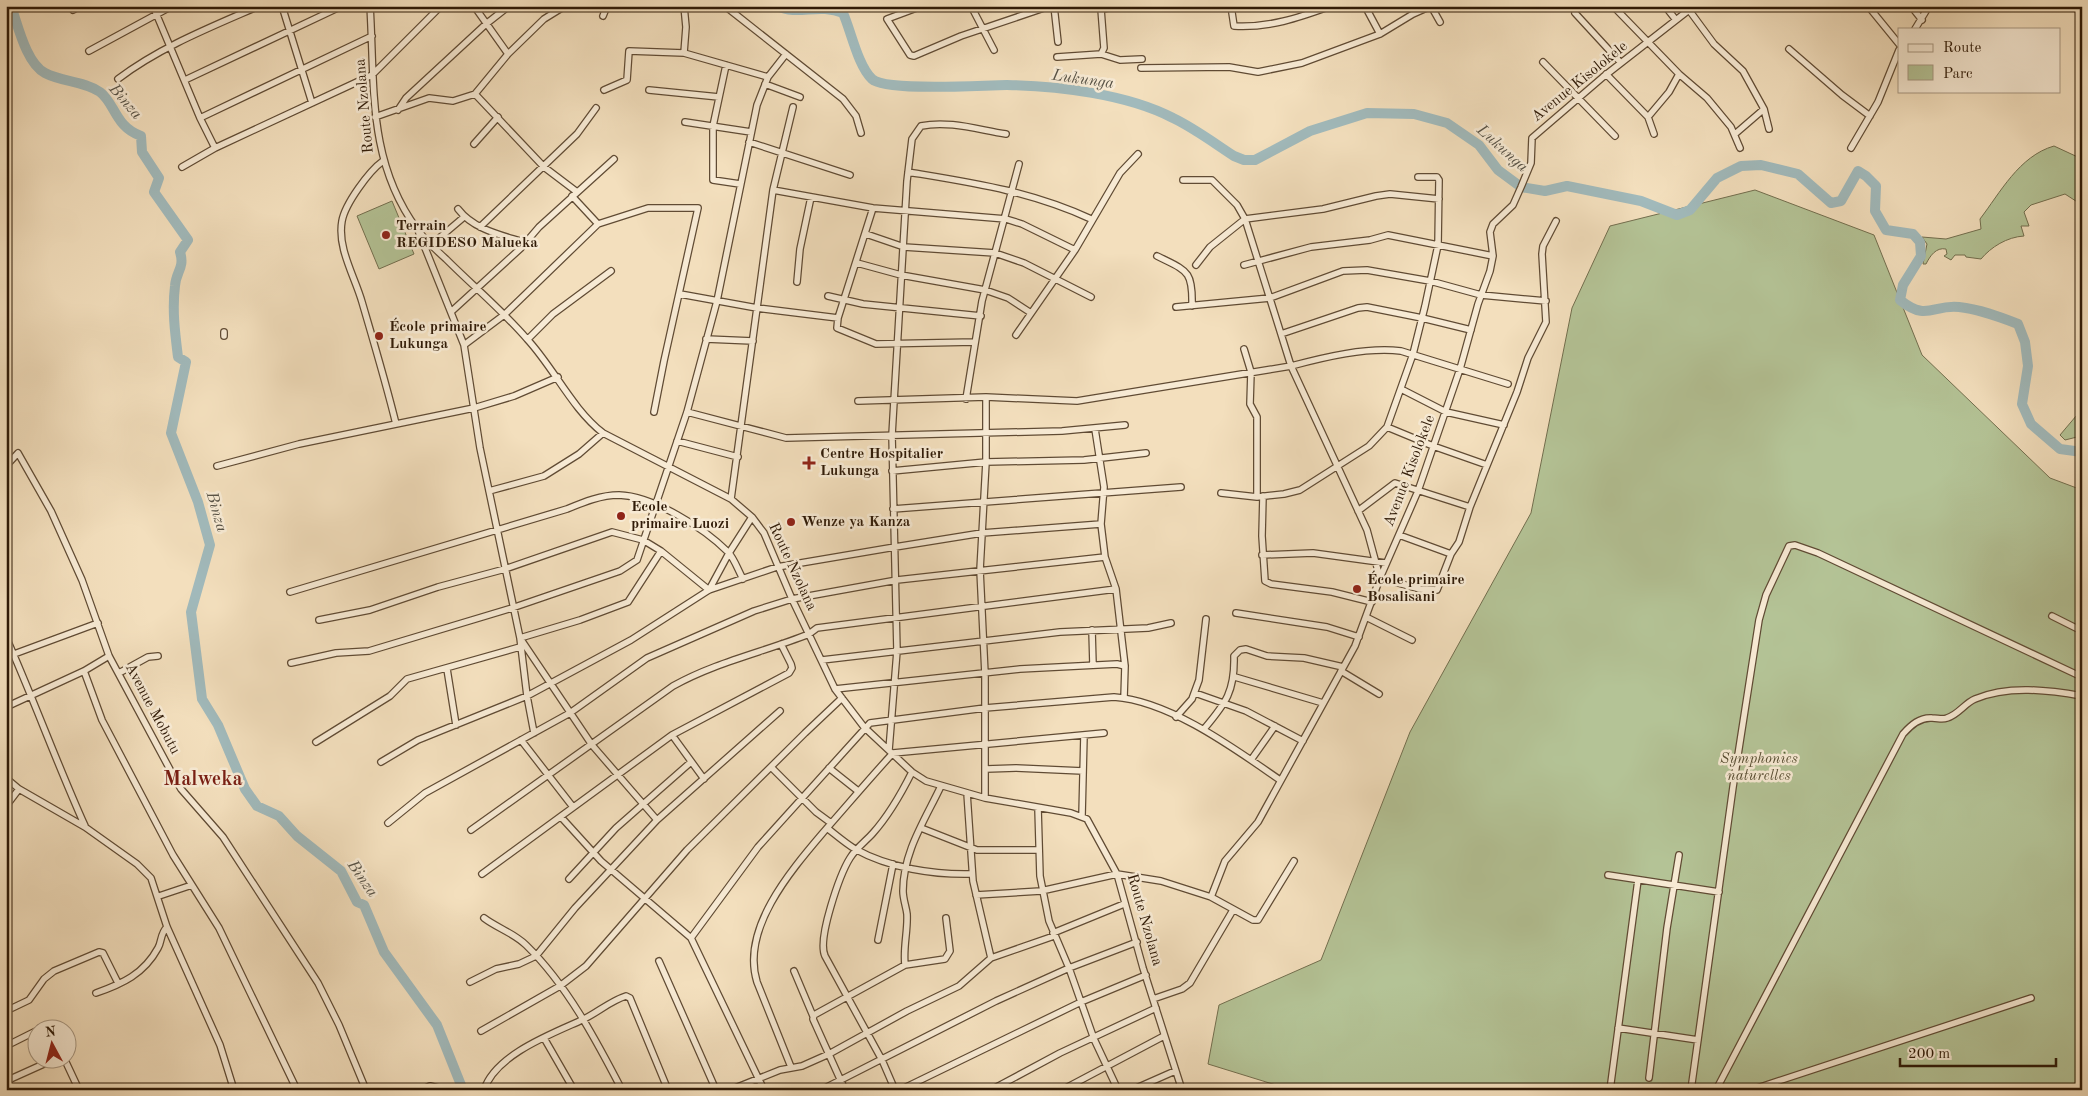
<svg xmlns="http://www.w3.org/2000/svg" width="2088" height="1096" font-family="'Old Standard TT',serif">
<rect width="100%" height="100%" fill="#f3dfbd"/>
<filter id="stains"><feTurbulence type="fractalNoise" baseFrequency=".004" numOctaves="4"/><feColorMatrix values="0 0 0 0 .2 0 0 0 0 .09 0 0 0 0 .02 0 0 0 .5 -.17"/></filter>
<radialGradient id="worn" r=".72"><stop offset=".6" stop-color="#630" stop-opacity="0"/><stop offset="1" stop-color="#630" stop-opacity=".3"/></radialGradient>
<path fill="#b4c396" stroke="#726e4e" d="M 2054,146 L 2082,159 L 2082,205 L 2065,194 L 2031,205 L 2024,212 L 2029,226 L 2021,226 L 2024,236 C 2007,237 1991,247 1981,259 L 1966,257 L 1965,255 L 1955,255 L 1951,260 L 1944,256 L 1947,254 L 1946,249 C 1936,247 1930,256 1926,264 L 1923,264 L 1927,244 L 1922,237 L 1946,239 L 1981,229 L 1980,219 C 2000,193 2019,156 2054,146 Z
M 1755,190 L 1874,235 L 1922,355 L 2050,478 L 2082,490 L 2082,1090 L 1292,1090 L 1208,1064 L 1219,1005 L 1321,960 L 1410,732 L 1531,513 L 1572,308 L 1610,226 Z
M 392,201 L 414,254 L 379,269 L 357,216 Z
M 2082,409 L 2082,425 L 2077,437 L 2065,440 L 2060,435 Z"/>
<g fill="none" stroke-linecap="round" stroke-linejoin="round">
<path stroke="#a1babc" stroke-width="10" d="M 11,6 C 18,25 26,63 45,73 C 62,82 84,81 100,92 C 115,103 115,127 141,136 L 142,152 L 159,178 L 154,192 L 188,240 L 180,252 C 185,268 176,271 175,286 C 172,310 175,333 178,357 L 186,362 L 171,433 L 198,502 L 210,545 L 191,612 L 202,699 L 218,725 L 245,789 L 257,806 L 279,816 L 297,836 L 341,871 L 357,902 L 364,905 L 384,952 L 437,1025 L 463,1090
M 778,6 C 797,16 819,3 843,13 C 851,31 858,66 872,79 C 886,92 983,85 1007,85 C 1058,86 1127,94 1173,118 C 1194,128 1214,143 1234,156 L 1244,160 L 1255,160 L 1310,131 L 1367,113 L 1414,114 L 1447,123 L 1479,145 L 1498,170 L 1521,187 L 1545,191 L 1567,186 L 1641,201 L 1677,215 L 1690,210 L 1717,178 L 1741,166 L 1761,165 L 1798,174 L 1831,203 L 1841,201 L 1858,171 L 1866,176 L 1876,186 L 1875,211 L 1886,230 L 1913,234 L 1920,242 L 1921,256 L 1903,285 L 1900,300 C 1927,322 1933,304 1959,307 C 1979,309 2000,317 2018,324 L 2025,342 L 2028,366 L 2022,404 L 2031,424 L 2060,449 L 2082,452"/>
<g stroke="#604b34" stroke-width="8">
<path id="minor" d="M 153,6 L 200,118 L 215,148
M 282,6 L 312,103
M 370,6 C 375,85 367,161 417,229 C 425,240 436,250 446,259 C 473,286 502,310 527,339 C 554,368 572,409 603,433 L 731,499 L 752,517 L 764,533 L 792,599 L 835,689 L 864,727 L 912,772 L 926,781 L 985,798 L 1071,813 L 1087,819 L 1117,874 L 1143,968 L 1182,1090
M 474,6 L 508,54
M 684,6 L 686,27 L 684,53
M 725,6 L 843,99 L 856,116 L 861,133
M 922,6 L 887,19 L 910,55 L 914,56 L 961,36 L 1050,6
M 971,6 L 994,50
M 1054,6 L 1058,42
M 1096,6 L 1103,9 L 1118,6
M 1231,6 L 1234,26 C 1269,28 1298,18 1331,6
M 1365,6 L 1380,34
M 1431,6 L 1440,22
M 1613,6 L 1679,74 L 1707,98 L 1731,127 L 1740,148
M 1665,6 L 1676,20
M 1868,6 L 1899,44
M 1911,6 L 1922,20
M 1101,9 L 1104,48 L 1101,54
M 73,10 L 80,6
M 1689,10 L 1714,44 L 1743,71 L 1764,109 L 1769,129
M 1575,13 L 1621,63
M 603,16 L 607,6
M 1915,29 L 1929,6
M 1789,49 L 1842,95 L 1870,116
M 89,51 L 172,6
M 1057,57 L 1101,54 L 1120,60 L 1142,59
M 1543,62 L 1615,136
M 726,65 L 713,126 L 713,180 L 740,184
M 1141,68 L 1229,67 L 1258,72 L 1302,63 L 1380,34 L 1413,14 L 1431,6
M 1606,74 L 1648,117 L 1654,134
M 118,79 C 160,47 211,27 259,6
M 185,80 L 342,6
M 765,84 L 800,97
M 604,90 L 627,80 L 629,51 L 684,53 L 768,77
M 649,90 L 719,97
M 475,94 L 544,167 L 577,192
M 398,110 L 406,98 L 486,24 L 509,6
M 375,117 L 429,98 L 453,101 L 475,94 L 508,54 L 544,19 L 565,6
M 1648,117 L 1669,92 L 1679,74
M 200,118 L 372,36
M 685,122 L 751,132
M 1735,134 L 1764,109
M 749,142 L 850,175
M 474,144 L 498,117
M 1851,148 L 1878,102 L 1899,50
M 383,161 C 369,171 345,204 342,221 C 337,248 355,277 362,302 C 374,343 386,383 396,424
M 182,167 L 215,148 L 372,75 L 441,6
M 908,172 C 974,183 1030,191 1091,219
M 1183,180 L 1212,180 L 1237,205 L 1245,219 L 1291,366 L 1367,530 L 1380,578 L 1420,589 L 1437,590 L 1451,554 L 1459,542 L 1470,507 L 1517,392 L 1528,358 L 1546,322 L 1542,254 L 1543,246 L 1556,221
M 773,190 L 873,208 L 1006,219 L 1022,224 L 1075,250
M 572,196 L 598,224 L 648,208 L 698,208 L 664,361 L 654,412
M 873,208 L 838,318 L 837,328 L 876,344 L 975,342
M 458,209 C 474,230 502,235 526,243
M 480,227 L 577,134 L 596,108
M 419,233 L 464,345 L 480,448 L 520,638 L 592,745 L 657,820
M 866,234 L 904,247 L 995,253 L 1024,263 L 1091,297
M 431,245 L 464,217
M 1157,256 C 1187,271 1193,270 1192,306
M 857,263 L 901,275 L 985,290 L 1008,298 L 1031,313
M 1196,265 L 1210,247 L 1245,219 L 1323,209 L 1376,196 L 1390,194 L 1439,199
M 1244,265 L 1311,247 L 1370,240 L 1388,235 L 1493,256
M 797,282 L 800,249 L 811,197
M 680,294 L 757,308 L 838,318
M 828,296 L 863,304 L 981,316
M 1176,307 L 1270,298 L 1343,271 L 1367,270 L 1430,281 L 1481,295 L 1546,301
M 452,311 L 521,248 L 539,227 L 614,159
M 224,332 L 224,336
M 1281,334 L 1358,308 L 1367,307 L 1422,318 L 1471,330
M 1016,335 L 1075,250 L 1120,173 L 1138,154
M 528,339 L 553,314 L 611,271
M 706,339 L 753,341
M 464,345 L 504,315 L 598,224
M 1244,349 L 1251,372 L 1250,404 L 1257,417 L 1257,497
M 1401,389 L 1446,412 L 1504,425
M 966,399 L 982,301 L 1019,164
M 858,401 L 986,397 L 1077,401 L 1291,366 C 1325,357 1366,347 1401,351 L 1508,384
M 687,412 L 786,438 L 1062,431 L 1125,425
M 1387,427 L 1433,446 L 1487,465
M 1095,429 L 1104,487 L 1101,524 L 1105,557 L 1116,589 L 1125,666 L 1124,698
M 677,441 L 738,457
M 6,466 L 18,453 L 51,511 L 82,580 L 109,656 L 174,777 L 181,789 L 223,837 L 318,983 L 339,1025 L 366,1090
M 217,466 L 299,444 L 474,408 L 514,396 L 558,377
M 892,471 L 986,462 L 1084,460 L 1146,453
M 489,491 L 544,476 L 579,454 L 603,433
M 1221,493 L 1257,497 L 1284,494 L 1300,490 L 1369,446 L 1387,427 L 1413,354 L 1425,306 L 1438,245 L 1439,180 L 1437,177 L 1418,177
M 1263,496 L 1262,536 L 1265,581 L 1271,584 L 1332,592 L 1372,602
M 731,499 L 773,190 L 793,107
M 893,509 L 1181,487
M 1358,511 L 1395,483 L 1470,507
M 1399,535 L 1451,554
M 1262,555 L 1313,553 L 1386,563
M 290,592 L 567,509 C 584,502 601,495 619,495 C 653,496 704,528 728,552 C 734,558 738,570 743,579
M 1236,613 L 1327,627 L 1359,637
M 2052,616 L 2082,631
M 1366,617 L 1412,640
M 319,620 L 370,610 L 438,587 L 505,569 L 612,532 L 643,540 L 661,551 L 709,590 L 729,553 L 752,517
M 1092,630 L 1093,665
M 6,637 C 34,700 57,764 85,826
M 6,657 L 98,623
M 822,660 L 1060,632 L 1148,628 L 1171,623
M 291,663 L 336,653 L 369,651 L 512,608 L 620,571 L 637,560 L 687,412 L 717,301 L 757,105 L 768,77 L 786,54
M 447,669 L 456,725
M 84,671 L 102,720 L 173,855 L 219,928 L 297,1090
M 1341,671 L 1379,694
M 119,673 L 148,657 L 158,656
M 1235,677 L 1323,703
M 835,689 L 1020,669 L 1117,664 L 1125,666
M 1195,693 L 1246,711 L 1303,741
M 6,707 L 84,671 L 109,656
M 1176,717 L 1192,699 L 1199,680 L 1206,619
M 1204,729 C 1226,703 1235,691 1234,656 L 1240,650 L 1246,649 L 1267,656 L 1304,658 L 1343,667
M 534,733 L 527,696 L 520,638 L 580,620 L 628,602 L 661,551
M 672,735 L 704,779
M 521,740 L 573,807
M 316,742 L 390,696 L 407,679 L 520,647
M 889,750 L 897,651 L 892,435 L 907,181 L 912,139 L 921,126 C 949,120 979,130 1006,134
M 1251,760 L 1275,726
M 381,762 L 418,740 L 527,696 L 631,640 L 709,590 L 777,567 L 895,547 L 982,533 L 1101,524
M 772,768 L 816,812 L 831,823
M 829,768 L 858,791
M 986,769 L 1016,768 L 1083,771
M 6,778 L 19,789 L 85,827 L 137,864 L 151,878 L 167,927 L 220,1045 L 234,1090
M 967,793 L 973,881 L 991,958
M 985,798 L 985,674 L 980,570 L 986,462 L 986,397
M 6,806 L 19,789
M 1038,808 L 1040,876 L 1049,921 L 1069,968 L 1094,1039 L 1118,1090
M 1082,816 L 1084,735
M 561,817 L 601,861 L 691,938 L 764,1090
M 388,823 L 425,793 L 570,713 L 647,658 L 754,611 L 792,599 L 897,580 L 1105,557
M 827,828 C 836,835 845,843 855,849 C 889,868 934,875 972,874
M 921,828 L 977,850 L 1038,850
M 471,830 L 673,686 C 716,662 764,652 809,634 L 817,628 L 1116,589
M 482,874 L 672,735 L 789,673 L 792,668 L 791,664 L 781,644
M 1608,875 L 1719,892
M 569,879 L 616,828 L 691,762
M 976,895 L 1041,891 L 1117,874 L 1161,881 L 1211,897 L 1225,861 L 1258,822 L 1355,646 L 1380,578 L 1418,491 L 1460,369 L 1478,304 L 1490,271 L 1493,256 L 1490,232 L 1493,224 L 1513,205 L 1521,187 L 1531,163 L 1532,138 L 1603,77 L 1694,6
M 159,896 L 192,885
M 1211,897 L 1253,920 L 1258,920 L 1294,861
M 484,918 C 497,928 514,933 526,945 C 567,985 596,1040 622,1090
M 1053,933 L 1124,904
M 691,938 L 758,847 L 870,723 L 985,708 L 1114,697 C 1170,701 1235,749 1280,780
M 878,940 L 893,864
M 659,961 L 716,1090
M 905,965 C 903,947 908,931 907,914 C 906,906 903,899 903,891 C 903,852 925,820 941,786
M 794,971 L 813,1016
M 470,982 L 496,969 L 519,964 L 536,956 L 575,908 L 657,820 L 780,711
M 96,993 C 122,984 144,974 158,948 C 162,941 160,934 167,927
M 1153,999 L 1182,989 L 1190,983 L 1233,910
M 6,1011 L 29,1000 L 44,979 L 54,971 L 99,952 L 103,953 L 118,983
M 40,1028 L 44,1027 L 48,1028
M 1618,1028 L 1698,1040
M 481,1031 L 560,986 L 586,966 L 687,850 L 805,733 L 842,698
M 544,1038 L 574,1090
M 6,1046 L 38,1030
M 64,1058 L 79,1090
M 791,1067 L 757,982 C 740,927 794,867 827,828 C 849,803 870,778 893,753 L 1104,733
M 1649,1078 L 1667,928 L 1679,855
M 6,1081 L 57,1058
M 421,1090 L 430,1086 L 446,1090
M 484,1090 C 495,1055 551,1034 582,1020 C 597,1013 610,1001 626,996 L 630,998 L 668,1090
M 730,1090 L 780,1070 L 802,1066 L 829,1054 L 907,1011 L 959,986 L 991,958 L 1054,936
M 821,1090 L 996,1001 L 1069,968 L 1137,942
M 845,1090 L 813,1019 L 814,1015 L 905,965 L 945,959 L 950,951 L 946,918
M 895,1090 L 882,1060 L 825,956 C 817,939 840,874 850,858 C 856,848 866,841 873,833 C 890,814 901,794 912,772
M 900,1090 L 1081,1002 L 1146,975
M 991,1090 L 1060,1053 L 1156,1008
M 1062,1090 L 1164,1036
M 1132,1090 L 1175,1071
M 1610,1090 L 1638,880
M 1691,1090 L 1733,787 L 1759,620 L 1766,595 L 1789,546 L 1795,545 L 1818,553 L 2082,677
M 1716,1090 L 1903,734 C 1911,725 1920,717 1932,718 C 1938,718 1942,720 1947,718 C 1958,715 1965,703 1975,699 C 2008,685 2048,690 2082,696
M 1751,1090 L 2031,998"/>
</g>
<use href="#minor" stroke="#f7ead4" stroke-width="5.5"/>
</g>
<g fill="#8f2418" stroke="#f7ead4" stroke-width="2">
<circle cx="386" cy="235" r="5"/>
<circle cx="379" cy="336" r="5"/>
<path d="M806.5 455.5h5v5h5v5h-5v5h-5v-5h-5v-5h5z"/>
<circle cx="621" cy="516" r="5"/>
<circle cx="791" cy="522" r="5"/>
<circle cx="1357" cy="589" r="5"/>
</g>
<g text-anchor="middle" dominant-baseline="central" stroke-width="5" stroke-linejoin="round" paint-order="stroke">
<g font-size="15" fill="#2f1a07" stroke="#f7ead4">
<text transform="translate(1580 82) rotate(-39)">Avenue Kisolokele</text>
<text transform="translate(365 106) rotate(-95)">Route Nzolana</text>
<text transform="translate(1410 471) rotate(-69)">Avenue Kisolokele</text>
<text transform="translate(792 567) rotate(65)">Route Nzolana</text>
<text transform="translate(152 709) rotate(62)">Avenue Mobutu</text>
<text transform="translate(1144 920) rotate(74)">Route Nzolana</text>
</g>
<g font-size="15" font-weight="bold" fill="#2f1a07" stroke="#f7ead4" text-anchor="start">
<text x="396" y="226">Terrain<tspan x="396" dy="17">REGIDESO Malueka</tspan></text>
<text x="389" y="327">École primaire<tspan x="389" dy="17">Lukunga</tspan></text>
<text x="820" y="454">Centre Hospitalier<tspan x="820" dy="17">Lukunga</tspan></text>
<text x="631" y="507">Ecole<tspan x="631" dy="17">primaire Luozi</tspan></text>
<text x="801" y="522">Wenze ya Kanza</text>
<text x="1367" y="580">École primaire<tspan x="1367" dy="17">Bosalisani</tspan></text>
</g>
<g font-size="15" font-style="italic" fill="#574d32" stroke="#f7ead4">
<text x="1759" y="759">Symphonies<tspan x="1759" dy="17">naturelles</tspan></text>
</g>
<g font-size="16" font-style="italic" fill="#575246" stroke="#f7ead4">
<text transform="translate(1083 80) rotate(8)">Lukunga</text>
<text transform="translate(125 102) rotate(49)">Binza</text>
<text transform="translate(1502 149) rotate(42)">Lukunga</text>
<text transform="translate(216 512) rotate(74)">Binza</text>
<text transform="translate(362 879) rotate(55)">Binza</text>
</g>
<g font-size="20" font-weight="bold" fill="#7a1f14" stroke="#f7ead4">
<text x="203" y="780">Malweka</text>
</g>
</g>
<rect width="2088" height="1096" fill="none" stroke="#f3dfbd" stroke-width="25"/>
<rect x="8" y="8" width="2073" height="1081" fill="none" stroke="#2f1a07" stroke-width="2.5"/>
<rect x="12" y="12" width="2063" height="1071" fill="none" stroke="#2f1a07"/>
<rect x="1898" y="28" width="162" height="65" fill="#f7ead4" stroke="#a79782"/>
<rect x="1908" y="44" width="25" height="8" fill="#f7ead4" stroke="#a79782"/>
<text x="1943" y="52" font-size="15" fill="#2f1a07">Route</text>
<rect x="1908" y="65" width="25" height="15" fill="#b4c396" stroke="#a79782"/>
<text x="1943" y="78" font-size="15" fill="#2f1a07">Parc</text>
<g transform="translate(52 1044) rotate(353)"><circle r="24" fill="#f7ead4" stroke="#a79782"/>
<path d="M0-4L9 19L0 12L-9 19Z" fill="#8f2418"/>
<text y="-8" font-size="14" font-weight="bold" text-anchor="middle" fill="#2f1a07">N</text>
</g>
<path d="M1900 1058v8h156v-8" fill="none" stroke="#2f1a07" stroke-width="2.5"/>
<text x="1908" y="1058" font-size="15" fill="#2f1a07" stroke="#f7ead4" stroke-width="4" paint-order="stroke">200 m</text>
<rect width="100%" height="100%" filter="url(#stains)"/>
<rect width="100%" height="100%" fill="url(#worn)"/>
</svg>
